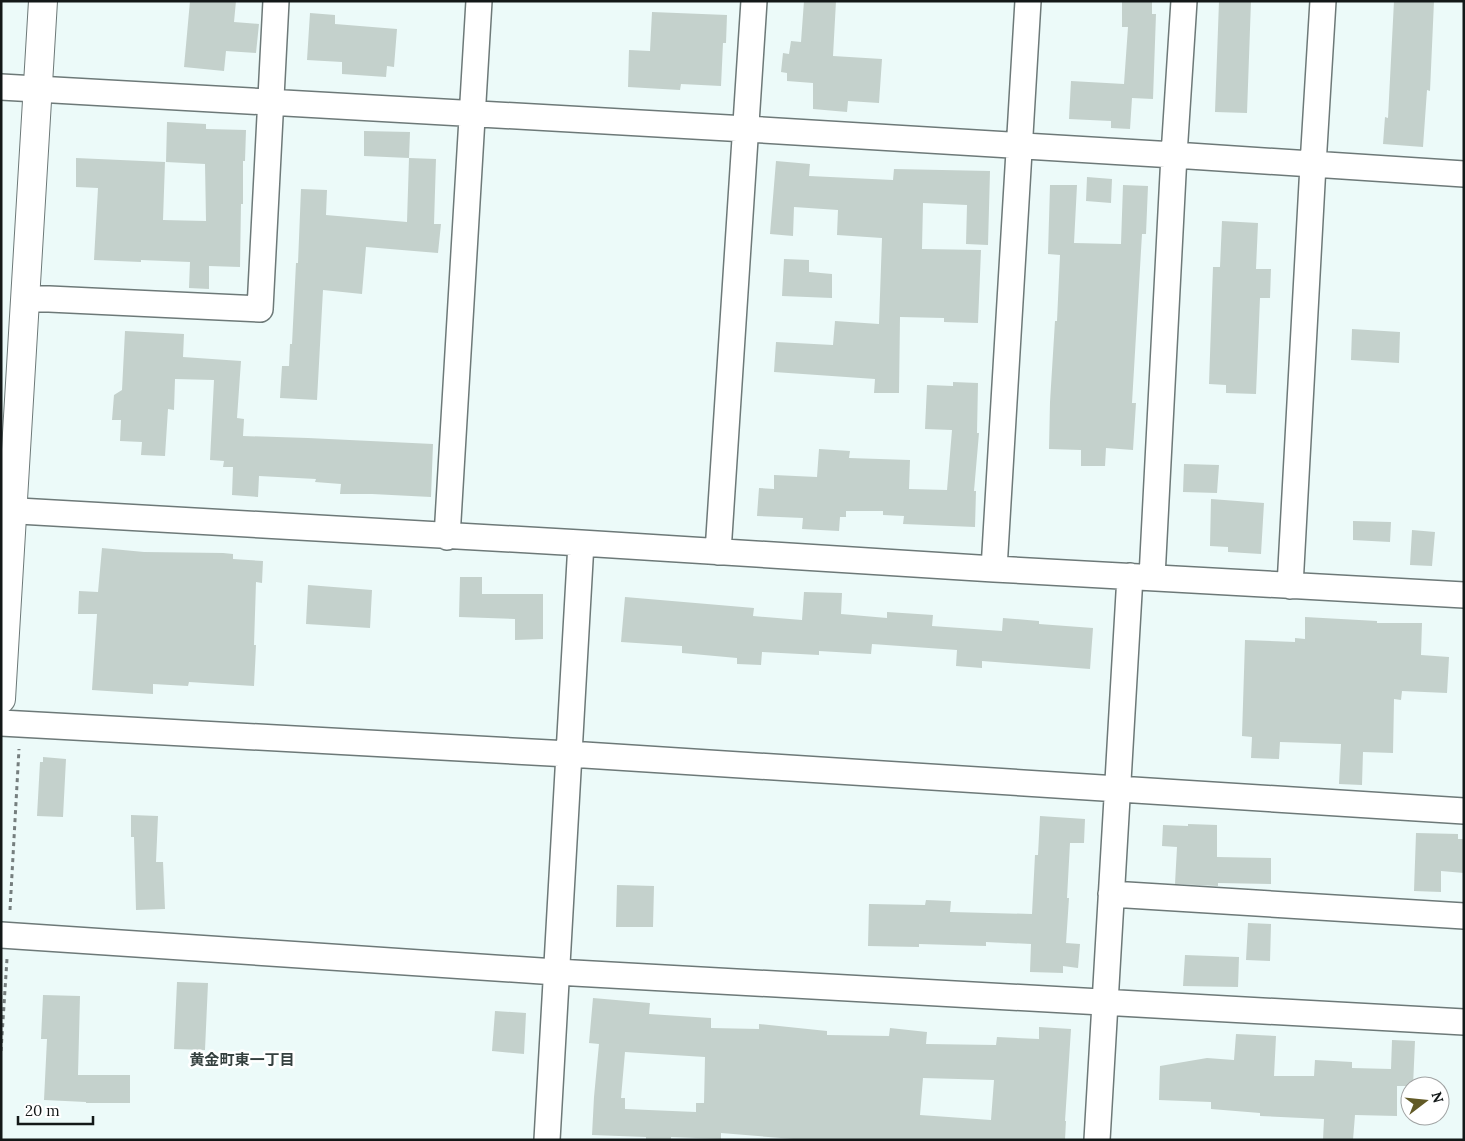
<svg xmlns="http://www.w3.org/2000/svg" width="1465" height="1141" font-family="Lora,'Noto Sans JP',serif">
<rect width="100%" height="100%" fill="#ecfaf9"/>
<path fill="#c4d1cc" fill-rule="evenodd" d="M 190,1 L 236,1 L 234,22 L 259,24 L 256,53 L 226,51 L 224,71 L 184,67 Z
M 804,1 L 836,1 L 833,56 L 882,59 L 879,103 L 848,101 L 847,112 L 813,109 L 813,83 L 787,81 L 787,73 L 781,72 L 783,53 L 789,54 L 791,41 L 801,42 Z
M 1122,1 L 1152,1 L 1152,14 L 1156,14 L 1153,99 L 1132,98 L 1130,129 L 1111,128 L 1111,121 L 1069,119 L 1071,81 L 1124,84 L 1128,27 L 1122,27 Z
M 1219,1 L 1251,1 L 1247,113 L 1215,112 Z
M 1394,1 L 1434,1 L 1430,91 L 1427,90 L 1423,147 L 1383,144 L 1385,117 L 1388,118 Z
M 652,12 L 727,15 L 726,43 L 723,43 L 721,86 L 681,84 L 680,90 L 628,87 L 629,50 L 650,51 Z
M 310,13 L 335,15 L 335,24 L 397,29 L 394,67 L 387,66 L 386,77 L 342,74 L 342,62 L 307,60 Z
M 167,122 L 206,124 L 206,129 L 246,130 L 245,161 L 243,161 L 243,204 L 241,204 L 240,267 L 209,266 L 209,289 L 189,288 L 190,262 L 141,260 L 141,262 L 94,260 L 98,188 L 76,187 L 76,158 L 165,162 L 163,220 L 206,221 L 205,164 L 166,162 Z
M 364,131 L 410,132 L 409,158 L 364,156 Z
M 409,158 L 436,159 L 434,224 L 441,224 L 438,253 L 366,247 L 362,294 L 323,290 L 317,400 L 280,398 L 282,366 L 289,366 L 290,344 L 292,344 L 296,263 L 298,263 L 301,189 L 327,190 L 326,215 L 407,222 Z
M 776,161 L 810,164 L 809,176 L 893,180 L 894,169 L 990,171 L 988,245 L 966,244 L 967,205 L 923,203 L 922,249 L 981,250 L 978,323 L 944,322 L 944,318 L 900,317 L 899,393 L 874,393 L 875,379 L 774,372 L 776,342 L 833,345 L 835,321 L 879,324 L 882,238 L 837,235 L 838,210 L 794,207 L 793,236 L 770,234 Z
M 1087,177 L 1112,179 L 1111,203 L 1086,201 Z
M 1050,185 L 1077,185 L 1074,243 L 1121,244 L 1123,185 L 1148,186 L 1146,234 L 1142,234 L 1132,403 L 1136,403 L 1133,450 L 1106,448 L 1105,466 L 1081,466 L 1081,450 L 1049,449 L 1050,402 L 1055,321 L 1057,321 L 1060,255 L 1048,254 Z
M 1222,221 L 1258,223 L 1256,269 L 1271,269 L 1270,298 L 1260,298 L 1256,394 L 1226,393 L 1226,385 L 1209,384 L 1213,267 L 1220,267 Z
M 784,259 L 809,260 L 809,272 L 832,274 L 832,298 L 782,296 Z
M 1352,329 L 1400,332 L 1399,363 L 1351,360 Z
M 125,331 L 184,334 L 183,357 L 241,361 L 237,418 L 244,419 L 243,436 L 308,438 L 433,444 L 431,497 L 372,494 L 340,494 L 341,484 L 315,482 L 316,479 L 259,476 L 258,497 L 232,495 L 233,467 L 223,467 L 224,461 L 210,460 L 214,380 L 175,379 L 174,410 L 168,409 L 165,456 L 141,455 L 142,442 L 120,441 L 121,420 L 112,420 L 114,395 L 122,390 Z
M 953,382 L 978,383 L 977,433 L 979,433 L 974,491 L 976,491 L 975,527 L 903,524 L 904,516 L 883,515 L 883,511 L 846,511 L 846,517 L 840,517 L 839,531 L 802,529 L 803,518 L 757,516 L 759,488 L 774,489 L 774,475 L 817,477 L 819,449 L 850,451 L 849,458 L 910,460 L 909,489 L 947,490 L 952,430 L 925,429 L 927,385 L 953,386 Z
M 1184,464 L 1219,465 L 1217,493 L 1183,492 Z
M 1211,499 L 1264,503 L 1261,554 L 1228,552 L 1228,547 L 1210,546 Z
M 1353,521 L 1391,522 L 1390,542 L 1353,540 Z
M 1412,530 L 1435,532 L 1432,566 L 1410,565 Z
M 102,548 L 144,552 L 223,553 L 233,554 L 233,559 L 263,561 L 262,583 L 256,582 L 254,645 L 256,645 L 254,686 L 189,682 L 188,686 L 153,684 L 153,694 L 92,690 L 97,614 L 78,614 L 79,591 L 98,592 Z
M 460,577 L 482,577 L 482,594 L 543,594 L 543,639 L 515,640 L 515,619 L 459,617 Z
M 308,585 L 372,590 L 370,628 L 306,624 Z
M 804,592 L 842,593 L 841,614 L 887,618 L 887,612 L 933,615 L 932,626 L 1002,631 L 1003,618 L 1039,621 L 1039,624 L 1093,628 L 1090,669 L 982,661 L 982,668 L 956,666 L 957,650 L 872,644 L 871,654 L 819,651 L 819,655 L 762,652 L 761,665 L 737,664 L 737,658 L 682,653 L 682,646 L 621,642 L 625,597 L 754,608 L 753,616 L 802,620 Z
M 1305,617 L 1377,621 L 1377,623 L 1422,623 L 1421,655 L 1449,657 L 1447,693 L 1402,691 L 1401,700 L 1394,699 L 1393,753 L 1363,752 L 1362,785 L 1339,784 L 1341,744 L 1280,742 L 1279,759 L 1251,758 L 1252,737 L 1242,736 L 1245,640 L 1295,642 L 1295,638 L 1305,639 Z
M 43,757 L 66,759 L 63,817 L 37,816 L 40,762 L 43,762 Z
M 131,815 L 158,816 L 156,862 L 163,862 L 165,909 L 136,910 L 134,837 L 131,837 Z
M 1040,816 L 1085,819 L 1084,843 L 1070,843 L 1067,898 L 1069,898 L 1066,943 L 1080,944 L 1078,968 L 1063,966 L 1063,973 L 1030,972 L 1031,944 L 986,942 L 986,946 L 919,944 L 919,947 L 868,946 L 869,904 L 925,905 L 926,900 L 951,901 L 950,912 L 1032,914 L 1035,855 L 1038,855 Z
M 1188,824 L 1217,825 L 1217,857 L 1271,858 L 1271,884 L 1218,883 L 1218,886 L 1175,884 L 1177,847 L 1162,846 L 1163,825 L 1188,826 Z
M 1416,833 L 1458,834 L 1458,839 L 1464,839 L 1464,873 L 1441,871 L 1441,892 L 1414,891 Z
M 617,885 L 654,886 L 653,927 L 616,927 Z
M 1248,923 L 1271,924 L 1270,961 L 1246,960 Z
M 1185,955 L 1239,957 L 1238,987 L 1183,986 Z
M 177,982 L 208,983 L 205,1050 L 174,1049 Z
M 43,995 L 80,996 L 78,1075 L 130,1075 L 130,1103 L 86,1103 L 86,1102 L 44,1100 L 47,1039 L 41,1039 Z
M 593,998 L 650,1003 L 649,1014 L 711,1018 L 711,1028 L 759,1029 L 759,1024 L 827,1031 L 827,1035 L 889,1036 L 890,1028 L 927,1032 L 926,1044 L 996,1045 L 997,1037 L 1039,1039 L 1039,1027 L 1071,1029 L 1065,1121 L 1066,1121 L 1065,1140 L 806,1140 L 721,1133 L 721,1139 L 671,1137 L 671,1140 L 646,1140 L 646,1137 L 592,1135 L 594,1097 L 599,1044 L 589,1043 ZM 625,1052 L 705,1057 L 704,1103 L 696,1103 L 696,1112 L 625,1109 L 625,1098 L 621,1098 ZM 923,1078 L 994,1080 L 991,1120 L 920,1115 Z
M 495,1011 L 526,1013 L 524,1054 L 492,1051 Z
M 1236,1034 L 1276,1036 L 1274,1076 L 1314,1076 L 1315,1060 L 1352,1062 L 1352,1068 L 1391,1069 L 1392,1040 L 1415,1041 L 1413,1086 L 1397,1086 L 1397,1116 L 1355,1115 L 1353,1140 L 1323,1140 L 1324,1119 L 1260,1116 L 1260,1113 L 1211,1109 L 1211,1102 L 1159,1100 L 1160,1066 L 1207,1058 L 1234,1060 Z"/>
<g fill="none" stroke-linecap="round" stroke-linejoin="round">
<g stroke="#6d7978" stroke-width="28">
<path id="street" d="M 1,87 L 746,129 L 1174,155 L 1464,174
M 25,299 L 49,299 L 260,309 L 276,1
M 1,510 L 581,543 L 994,569 L 1464,595
M 447,537 L 479,1
M 718,552 L 754,1
M 994,569 L 1028,1
M 1152,577 L 1174,155 L 1184,1
M 1290,586 L 1313,165 L 1323,1
M 1,723 L 569,754 L 1464,811
M 1111,894 L 1464,916
M 1,935 L 556,972 L 1464,1022
M 547,1140 L 581,543
M 1097,1140 L 1130,576"/>
</g>
<g stroke="#6d7978" stroke-width="30">
<path id="secondary" d="M 1,699 L 43,1"/>
</g>
<path stroke="#757e7e" stroke-width="3" stroke-dasharray="4 4" stroke-linecap="butt" d="M 10,910 L 19,749
M 1,1051 L 7,959"/>
<use href="#street" stroke="#fff" stroke-width="25"/>
<use href="#secondary" stroke="#fff" stroke-width="28"/>
</g>
<g text-anchor="middle" dominant-baseline="central" stroke-width="5" stroke-linejoin="round" paint-order="stroke">
<g font-size="15" font-weight="bold" fill="#35403f" stroke="#fff">
<text x="242" y="1059">黄金町東一丁目</text>
</g>
</g>
<rect width="1465" height="1141" fill="none" stroke="#131818" stroke-width="5"/>
<g transform="translate(1425 1101) rotate(74)"><circle r="24" fill="#ffffff" stroke="#a1a3a3"/>
<path d="M0-4L9 19L0 12L-9 19Z" fill="#625a26"/>
<text y="-8" font-size="14" font-weight="bold" text-anchor="middle" fill="#131818">N</text>
</g>
<path d="M18 1116v8h75v-8" fill="none" stroke="#131818" stroke-width="2.5"/>
<text x="25" y="1116" font-size="15" fill="#131818" stroke="#ffffff" stroke-width="4" paint-order="stroke">20 m</text>
</svg>
